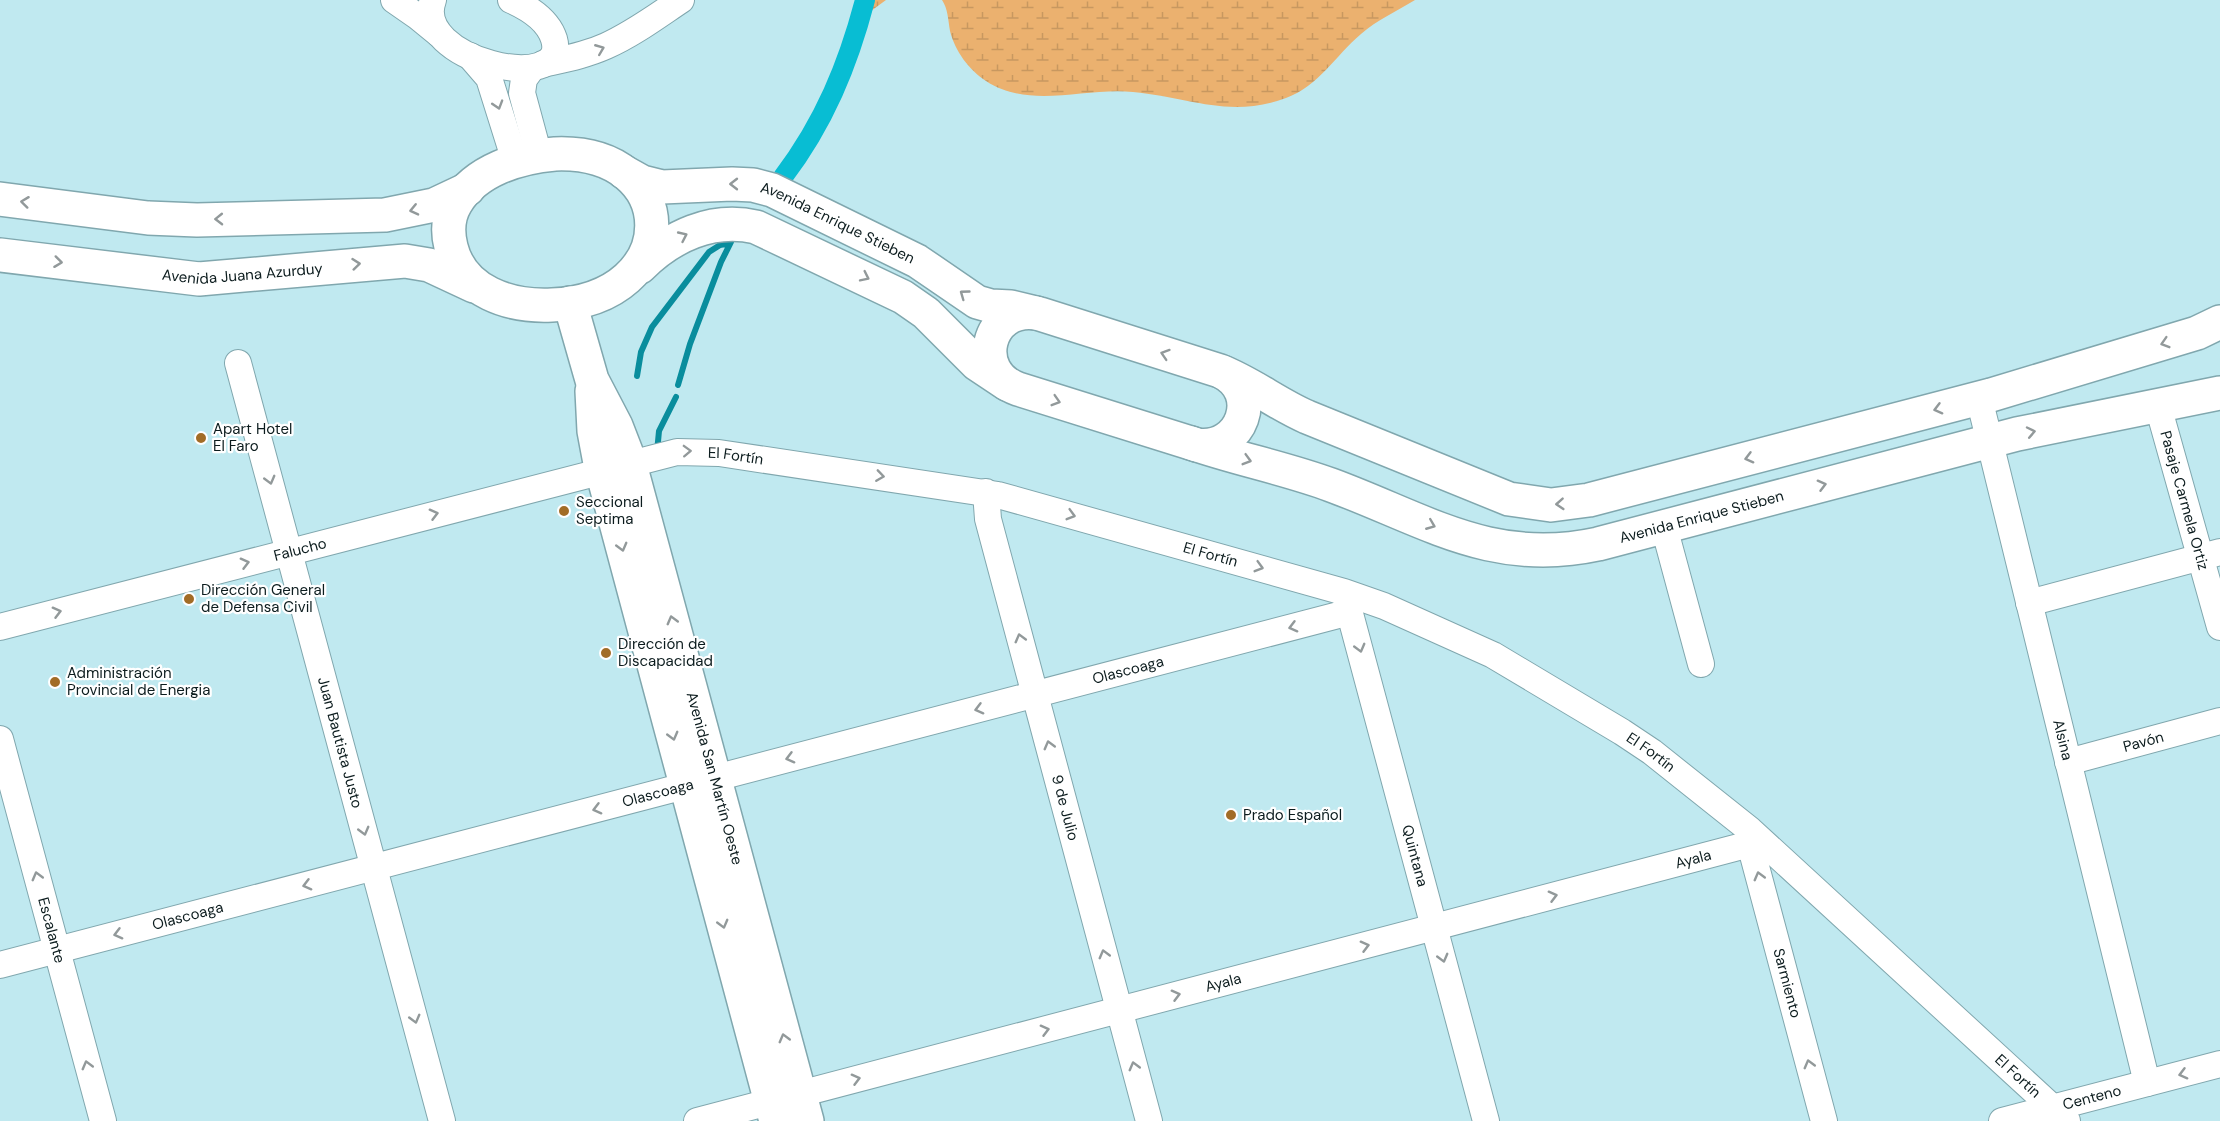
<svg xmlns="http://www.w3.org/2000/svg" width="2220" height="1121" font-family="'DM Sans',sans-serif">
<defs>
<pattern id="wetland-marsh" width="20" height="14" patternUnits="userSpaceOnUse" patternTransform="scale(1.5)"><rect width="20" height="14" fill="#ebb16f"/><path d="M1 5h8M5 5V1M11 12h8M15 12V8" fill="none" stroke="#c89860"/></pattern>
</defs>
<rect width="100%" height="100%" fill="#c0e9f0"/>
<path fill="url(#wetland-marsh)" d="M 865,0 L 886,0 L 860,19 Z
M 942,0 L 1415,0 C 1397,11 1377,20 1361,34 C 1335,56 1319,86 1286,98 C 1229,119 1189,97 1133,92 C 1085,87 1030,110 986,81 C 969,70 955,51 950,31 C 948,20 948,9 942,0 Z"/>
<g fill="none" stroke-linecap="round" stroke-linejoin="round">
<path stroke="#098d9d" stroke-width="6" d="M 637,376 L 641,352 L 652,327 L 709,252 L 720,245 L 730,243
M 678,385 L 690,344 L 721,262 L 731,242
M 657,452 L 659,431 L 676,397"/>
<path stroke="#08bdd3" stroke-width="20" d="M 783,177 C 824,123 848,65 865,0"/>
<g stroke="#80a7ae" stroke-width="28">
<g id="minor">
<path d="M 394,0 L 417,16 L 439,34"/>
<path d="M 433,0 C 410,60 571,97 554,39 C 548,20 529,8 511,0"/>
<path d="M 470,56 L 489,78 L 515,161"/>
<path d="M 543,64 C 565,59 586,55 606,46 C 633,34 657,16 681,0"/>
<path d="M 532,68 L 524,79 L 522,93 L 539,156"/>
<path id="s1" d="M 238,363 L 442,1121"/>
<path id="s2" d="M 1979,398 L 2147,1083"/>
<path id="s3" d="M 2158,406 L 2220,627"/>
<path id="s4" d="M 986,492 L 988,519 L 1149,1121"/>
<path d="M 1664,527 L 1701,664"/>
<path id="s5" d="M 1345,595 L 1486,1121"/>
<path d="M 2029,603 L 2220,552"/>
<path id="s6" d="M 0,627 L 677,452 L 719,453 L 998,495 L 1344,592 L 1384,606 L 1493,655 L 1622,732 L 1652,752 L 1750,830 L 2067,1121"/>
<path id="s7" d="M 0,739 L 103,1121"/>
<path id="s8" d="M 2068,762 L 2220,721"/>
<path id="s9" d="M 1750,844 L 1824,1121"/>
<path id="s10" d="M 0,965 L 1350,612"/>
<path id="s11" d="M 697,1121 L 1750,844"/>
<path id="s12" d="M 2002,1121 L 2220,1064"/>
</g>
</g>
<g stroke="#80a7ae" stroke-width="36">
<g id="major">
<path d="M 555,154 C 683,149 686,299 552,305 C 510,307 462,292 451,247 C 447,231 448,216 456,203 C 476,170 519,157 555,154 Z"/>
<path id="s13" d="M 624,172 L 642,182 L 662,187 L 732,184 L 753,185 L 772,190 L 917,261 L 977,302 L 991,306 L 1011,307 L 1040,314 L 1220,371 C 1251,383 1277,404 1307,417 L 1509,499 L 1551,505 L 1589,500 L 1991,395 L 2197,333 L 2220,322"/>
<path d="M 0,199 L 148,218 L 197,220 L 385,215 L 434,205 L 468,189"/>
<path id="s14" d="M 0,255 L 199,279 L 405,261 L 429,265 L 474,286"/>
<path d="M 640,267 C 671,236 712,217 756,227 L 903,297 L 926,313 L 977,364 L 1007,384"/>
<path id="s15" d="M 570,303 L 592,380 L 616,426 L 628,457 L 807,1121"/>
<path d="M 1036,313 C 987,306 971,372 1018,389 L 1197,445 C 1242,451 1263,393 1222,372"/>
<path d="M 592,391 L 594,431 L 600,463 L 776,1121"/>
<path id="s16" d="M 1191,443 C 1237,459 1285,468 1331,485 C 1426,520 1492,567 1598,544 L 2017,434 L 2220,393"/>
</g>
</g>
<use href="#minor" stroke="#fff" stroke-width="26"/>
<use href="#major" stroke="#fff" stroke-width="33"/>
</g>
<defs><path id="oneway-chevron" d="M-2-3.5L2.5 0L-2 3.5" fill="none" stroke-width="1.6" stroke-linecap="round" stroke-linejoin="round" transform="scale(1.5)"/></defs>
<g stroke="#92999a">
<use href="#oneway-chevron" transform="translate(600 49) rotate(-22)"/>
<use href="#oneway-chevron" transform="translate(498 105) rotate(73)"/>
<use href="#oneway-chevron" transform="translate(734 184) rotate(-180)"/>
<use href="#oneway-chevron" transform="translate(25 202) rotate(-173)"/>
<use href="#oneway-chevron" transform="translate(414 210) rotate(167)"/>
<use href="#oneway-chevron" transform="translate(219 219) rotate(179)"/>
<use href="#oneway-chevron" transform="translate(683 236) rotate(-25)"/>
<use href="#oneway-chevron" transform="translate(58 262) rotate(7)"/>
<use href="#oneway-chevron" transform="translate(356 264) rotate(-6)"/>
<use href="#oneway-chevron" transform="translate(865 277) rotate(26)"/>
<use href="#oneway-chevron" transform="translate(964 294) rotate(-144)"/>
<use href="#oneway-chevron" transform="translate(2165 343) rotate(163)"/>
<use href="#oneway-chevron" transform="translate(1165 354) rotate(-162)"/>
<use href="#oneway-chevron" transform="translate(1056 401) rotate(17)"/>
<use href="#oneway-chevron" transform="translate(1938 409) rotate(165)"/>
<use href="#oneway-chevron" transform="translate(2031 432) rotate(-12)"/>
<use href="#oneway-chevron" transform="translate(687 451) rotate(-2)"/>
<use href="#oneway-chevron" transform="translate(1749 458) rotate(165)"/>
<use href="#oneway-chevron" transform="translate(1247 460) rotate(16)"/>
<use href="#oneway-chevron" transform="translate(880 476) rotate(8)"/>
<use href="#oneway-chevron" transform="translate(270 480) rotate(75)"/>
<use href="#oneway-chevron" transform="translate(1822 485) rotate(-15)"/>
<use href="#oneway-chevron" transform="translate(1560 504) rotate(176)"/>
<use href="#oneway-chevron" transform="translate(434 514) rotate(-15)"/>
<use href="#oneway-chevron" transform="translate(1071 515) rotate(16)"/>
<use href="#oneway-chevron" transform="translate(1431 525) rotate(22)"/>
<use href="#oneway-chevron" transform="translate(622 547) rotate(75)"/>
<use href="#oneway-chevron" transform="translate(245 563) rotate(-15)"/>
<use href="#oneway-chevron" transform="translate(1259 567) rotate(16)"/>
<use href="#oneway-chevron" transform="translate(57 612) rotate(-15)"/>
<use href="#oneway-chevron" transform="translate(672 620) rotate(-105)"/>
<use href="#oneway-chevron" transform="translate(1293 627) rotate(165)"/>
<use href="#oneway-chevron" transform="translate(1020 638) rotate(-105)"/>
<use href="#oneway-chevron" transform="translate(1360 648) rotate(75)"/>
<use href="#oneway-chevron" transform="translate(979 709) rotate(165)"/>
<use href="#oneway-chevron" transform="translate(673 736) rotate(75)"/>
<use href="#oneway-chevron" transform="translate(1049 745) rotate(-105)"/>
<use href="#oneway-chevron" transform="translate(790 758) rotate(165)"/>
<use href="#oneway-chevron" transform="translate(597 809) rotate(165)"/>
<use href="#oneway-chevron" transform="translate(364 831) rotate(75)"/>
<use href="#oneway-chevron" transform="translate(37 876) rotate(-105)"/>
<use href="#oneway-chevron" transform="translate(1759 876) rotate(-105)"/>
<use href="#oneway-chevron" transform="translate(307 885) rotate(165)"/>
<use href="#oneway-chevron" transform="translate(1553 896) rotate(-15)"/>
<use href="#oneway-chevron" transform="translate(723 924) rotate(75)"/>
<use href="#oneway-chevron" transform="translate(118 934) rotate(165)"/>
<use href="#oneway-chevron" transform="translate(1365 946) rotate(-15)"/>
<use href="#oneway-chevron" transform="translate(1104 954) rotate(-105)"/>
<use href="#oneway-chevron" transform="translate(1443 958) rotate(75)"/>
<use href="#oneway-chevron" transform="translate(1176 995) rotate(-15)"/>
<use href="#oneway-chevron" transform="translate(415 1019) rotate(75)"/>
<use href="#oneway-chevron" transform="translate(1045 1030) rotate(-15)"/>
<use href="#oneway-chevron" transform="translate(784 1038) rotate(-105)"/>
<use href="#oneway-chevron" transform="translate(1809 1064) rotate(-105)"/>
<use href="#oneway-chevron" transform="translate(87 1065) rotate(-105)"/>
<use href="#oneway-chevron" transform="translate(1134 1066) rotate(-105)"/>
<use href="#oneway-chevron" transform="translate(2183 1074) rotate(165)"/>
<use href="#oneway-chevron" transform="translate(856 1079) rotate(-15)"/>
</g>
<g fill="#a26c26" stroke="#fff" stroke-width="2">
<circle cx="201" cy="438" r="6"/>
<circle cx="564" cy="511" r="6"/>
<circle cx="189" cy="599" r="6"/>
<circle cx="606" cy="653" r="6"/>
<circle cx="55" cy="682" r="6"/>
<circle cx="1231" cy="815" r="6"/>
</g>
<g text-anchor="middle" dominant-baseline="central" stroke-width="4.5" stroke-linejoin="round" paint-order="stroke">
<g font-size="15" fill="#0c1c1e" stroke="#fff">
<text stroke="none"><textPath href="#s13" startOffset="225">Avenida Enrique Stieben</textPath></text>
<text stroke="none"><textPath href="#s14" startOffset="244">Avenida Juana Azurduy</textPath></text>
<text stroke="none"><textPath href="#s6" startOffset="758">El Fortín</textPath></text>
<text stroke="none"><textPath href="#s3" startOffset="98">Pasaje Carmela Ortiz</textPath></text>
<text stroke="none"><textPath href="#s16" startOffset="532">Avenida Enrique Stieben</textPath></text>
<text stroke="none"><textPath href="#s6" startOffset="310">Falucho</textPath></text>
<text stroke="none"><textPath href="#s6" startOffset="1244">El Fortín</textPath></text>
<text stroke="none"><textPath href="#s10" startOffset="1166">Olascoaga</textPath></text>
<text stroke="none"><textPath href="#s2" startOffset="352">Alsina</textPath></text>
<text stroke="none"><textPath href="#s8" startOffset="78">Pavón</textPath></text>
<text stroke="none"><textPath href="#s1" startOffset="393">Juan Bautista Justo</textPath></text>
<text stroke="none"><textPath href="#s6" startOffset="1730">El Fortín</textPath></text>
<text stroke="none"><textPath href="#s15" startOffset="498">Avenida San Martín Oeste</textPath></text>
<text stroke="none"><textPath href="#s10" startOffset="680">Olascoaga</textPath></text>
<text stroke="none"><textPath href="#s4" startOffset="326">9 de Julio</textPath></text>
<text stroke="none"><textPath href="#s5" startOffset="270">Quintana</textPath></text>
<text stroke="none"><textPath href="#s11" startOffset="1030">Ayala</textPath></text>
<text stroke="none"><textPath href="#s10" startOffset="194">Olascoaga</textPath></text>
<text stroke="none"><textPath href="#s7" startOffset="198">Escalante</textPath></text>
<text stroke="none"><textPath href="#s11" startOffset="544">Ayala</textPath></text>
<text stroke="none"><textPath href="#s9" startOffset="144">Sarmiento</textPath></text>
<text stroke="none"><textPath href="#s6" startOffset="2220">El Fortín</textPath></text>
<text stroke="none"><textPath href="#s12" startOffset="93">Centeno</textPath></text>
</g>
<g font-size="15" fill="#0c1c1e" stroke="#fff" text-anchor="start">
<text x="213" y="429">Apart Hotel<tspan x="213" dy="17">El Faro</tspan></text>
<text x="576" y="502">Seccional<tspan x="576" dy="17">Septima</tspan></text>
<text x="201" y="590">Dirección General<tspan x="201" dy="17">de Defensa Civil</tspan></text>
<text x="618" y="644">Dirección de<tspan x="618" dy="17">Discapacidad</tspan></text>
<text x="67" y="673">Administración<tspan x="67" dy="17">Provincial de Energia</tspan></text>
<text x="1243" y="815">Prado Español</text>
</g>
</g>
</svg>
